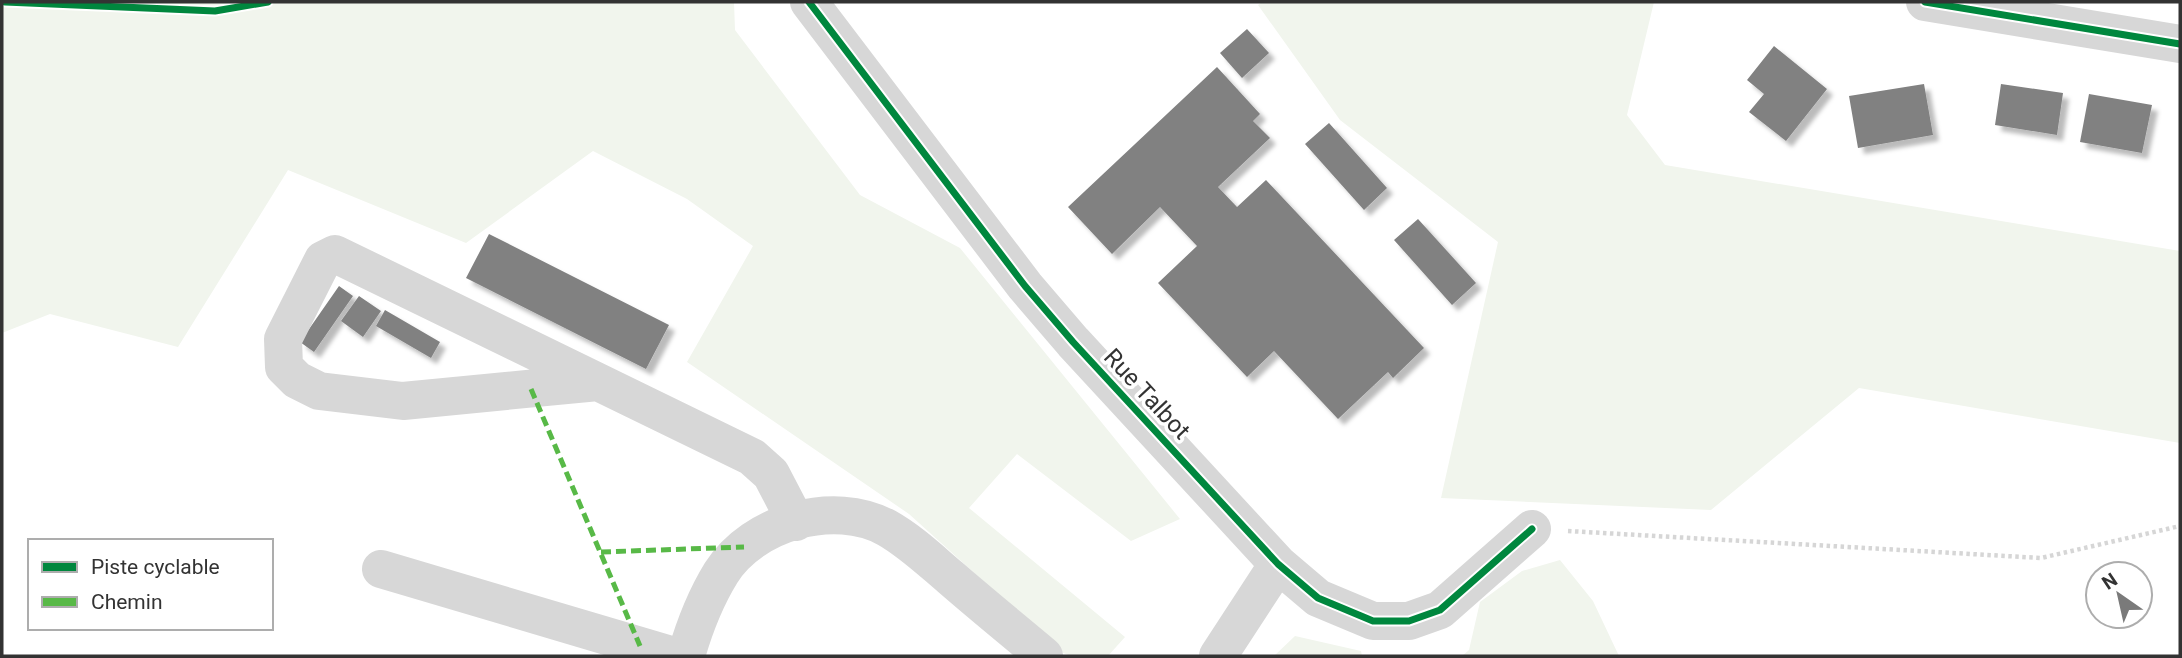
<svg xmlns="http://www.w3.org/2000/svg" width="2182" height="658" font-family="Roboto,sans-serif">
<defs>
<filter id="shadow"><feDropShadow dx="6" dy="6" stdDeviation="2" flood-color="#0004"/></filter>
</defs>
<rect width="100%" height="100%" fill="#fff"/>
<path fill="#f1f5ed" d="M 2,2 L 734,2 L 735,30 L 860,195 L 960,248 L 1180,519 L 1131,541 L 1017,454 L 969,508 L 1125,637 L 1108,656 L 1072,656 L 1063,653 L 909,514 L 687,362 L 753,246 L 687,199 L 593,151 L 466,243 L 288,170 L 178,347 L 50,314 L 2,333 Z
M 1262,2 L 1654,2 L 1627,115 L 1665,165 L 2180,251 L 2180,443 L 1859,388 L 1711,510 L 1441,498 L 1498,242 L 1340,120 L 1258,5 Z
M 1560,560 L 1593,601 L 1619,656 L 1462,656 L 1469,650 L 1480,602 L 1522,571 Z
M 1295,636 L 1361,651 L 1362,656 L 1274,656 Z"/>
<path fill="#818181" filter="url(#shadow)" d="M 1247,29 L 1269,53 L 1242,78 L 1220,53 Z
M 1774,46 L 1827,89 L 1786,141 L 1749,112 L 1764,94 L 1747,80 Z
M 1217,67 L 1260,114 L 1253,121 L 1270,138 L 1218,187 L 1237,207 L 1266,180 L 1424,348 L 1393,378 L 1388,372 L 1338,419 L 1274,351 L 1247,377 L 1158,283 L 1197,246 L 1160,207 L 1112,254 L 1068,207 Z
M 1924,84 L 1933,135 L 1858,148 L 1849,96 Z
M 2001,84 L 2063,93 L 2057,135 L 1995,125 Z
M 2089,94 L 2152,105 L 2142,153 L 2080,142 Z
M 1329,123 L 1387,188 L 1364,210 L 1305,144 Z
M 1418,219 L 1476,283 L 1452,305 L 1394,240 Z
M 489,234 L 669,325 L 646,369 L 466,278 Z
M 339,286 L 353,296 L 314,352 L 300,342 Z
M 359,296 L 381,311 L 363,337 L 341,321 Z
M 385,310 L 440,342 L 431,358 L 376,326 Z"/>
<g fill="none" stroke-linecap="round" stroke-linejoin="round">
<path stroke="#d6d6d6" stroke-width="4.5" stroke-dasharray="3.5 3.5" stroke-linecap="butt" d="M 1568,531 L 2041,558 L 2180,526"/>
<path stroke="#d7d7d7" stroke-width="38" d="M 809,2 L 1025,286 L 1073,342 L 1278,564 L 1318,598 L 1373,621 L 1409,621 L 1440,610 L 1532,529
M 1925,2 L 2180,44
M 598,382 L 403,401 L 319,391 L 297,380 L 284,367 L 283,339 L 323,260 L 335,254 L 752,457 L 771,474 L 796,522
M 381,569 L 674,656
M 686,656 C 694,628 705,599 721,573 C 753,522 834,499 887,528 C 910,541 930,560 950,577 C 981,604 1013,630 1044,656
M 1218,656 L 1278,564"/>
<path stroke="#58b947" stroke-width="5" stroke-dasharray="10 5" stroke-linecap="butt" d="M 531,389 L 640,646
M 601,552 L 744,547"/>
<g stroke="#fff" stroke-width="11">
<path id="cycleway" d="M 5,2 L 215,11 L 268,2
M 809,2 L 1025,286 L 1073,342 L 1278,564 L 1318,598 L 1373,621 L 1409,621 L 1440,610 L 1532,529
M 1925,2 L 2180,44"/>
</g>
<use href="#cycleway" stroke="#00873e" stroke-width="7"/>
</g>
<g text-anchor="middle" dominant-baseline="central" stroke-width="7" stroke-linejoin="round" paint-order="stroke">
<g font-size="24" fill="#333" stroke="#fff">
<text transform="translate(1147 394) rotate(47)">Rue Talbot</text>
</g>
</g>
<rect width="2182" height="658" fill="none" stroke="#333333" stroke-width="7"/>
<rect x="28" y="539" width="245" height="91" fill="#ffffff" stroke="#adadad" stroke-width="2"/>
<rect x="42" y="562" width="35" height="10" fill="#00873e" stroke="#adadad" stroke-width="2"/>
<text x="91" y="574" font-size="21" fill="#333333">Piste cyclable</text>
<rect x="42" y="597" width="35" height="10" fill="#58b947" stroke="#adadad" stroke-width="2"/>
<text x="91" y="609" font-size="21" fill="#333333">Chemin</text>
<g transform="translate(2119 595) rotate(326)"><circle r="33" fill="#ffffff" stroke="#adadad" stroke-width="2"/>
<path d="M0-5L12 26L0 18L-12 26Z" fill="#7a7a7a"/>
<text y="-10" font-size="19" font-weight="bold" text-anchor="middle" fill="#333333">N</text>
</g>
</svg>
